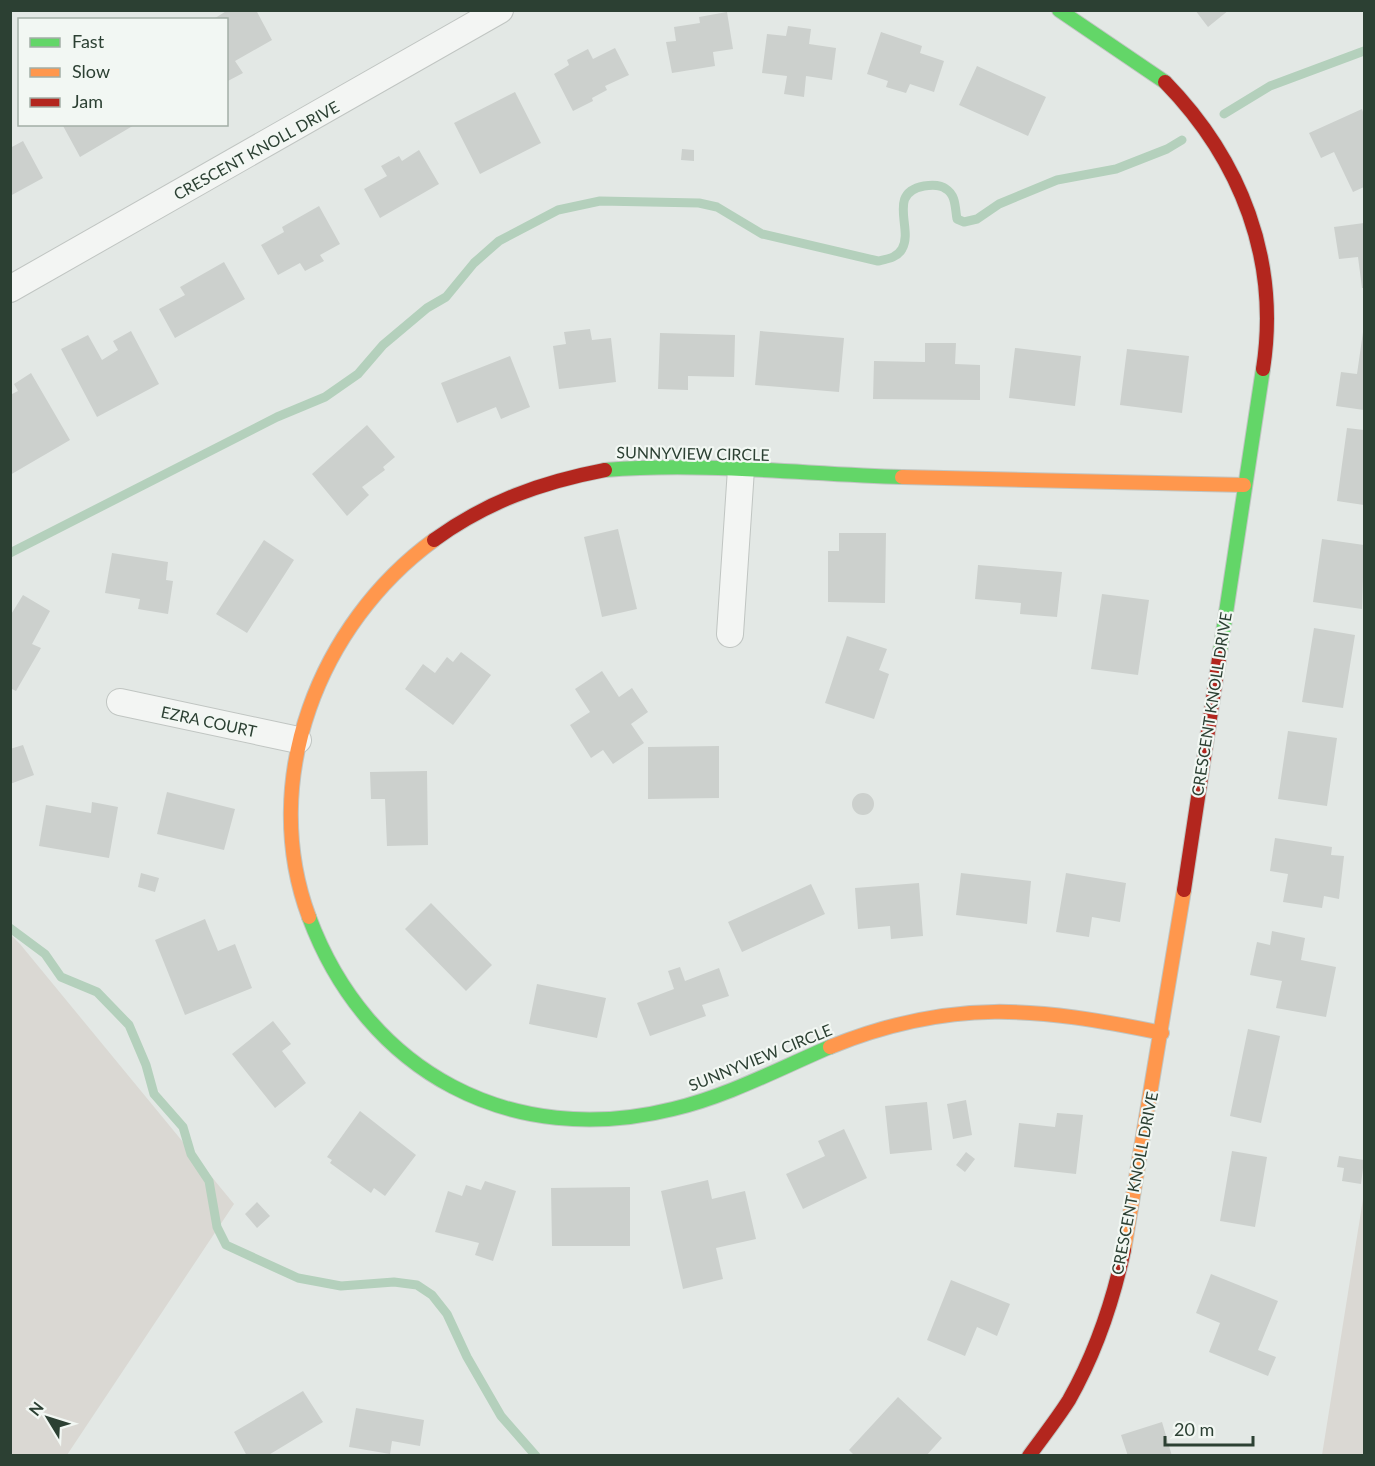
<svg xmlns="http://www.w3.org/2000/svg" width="1375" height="1466" font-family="Lato,sans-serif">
<rect width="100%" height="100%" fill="#e3e8e5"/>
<path fill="#dad8d3" d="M 11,935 L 20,944 L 234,1204 L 67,1455 L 11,1455 Z
M 1364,1193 L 1364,1455 L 1322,1455 Z"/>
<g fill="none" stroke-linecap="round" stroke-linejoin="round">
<path stroke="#b4d0bc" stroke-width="9" d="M 1224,114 L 1270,86 L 1364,51
M 10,553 L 277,417 L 325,397 L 358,374 L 383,345 L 427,308 L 446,297 L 474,263 L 499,241 L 558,210 L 600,201 L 699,203 L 717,207 L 762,234 L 878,261 C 887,259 897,258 902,249 C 914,229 886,193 924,186 C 931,185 940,184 946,189 C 956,195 955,208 957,219 L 964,222 L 977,219 L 999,204 L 1057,180 L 1116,169 L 1167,149 L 1182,140
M 10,928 L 45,954 L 61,977 L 97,992 L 129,1025 L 146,1065 L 154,1094 L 183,1127 L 191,1154 L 209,1181 L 217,1227 L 226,1245 L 298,1278 L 341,1286 L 394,1282 L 417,1285 L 432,1295 L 447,1314 L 467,1357 L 501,1416 L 536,1456"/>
</g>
<path fill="#ccd0cd" d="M 228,10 L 256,10 L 272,40 L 235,61 L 243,73 L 226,82 L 226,20 L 212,20 Z
M 1195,10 L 1229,10 L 1208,27 Z
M 727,12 L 733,49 L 713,52 L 715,66 L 672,73 L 666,42 L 676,41 L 674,27 L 700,23 L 699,17 Z
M 788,26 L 811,29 L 809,44 L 836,48 L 832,80 L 806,76 L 804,97 L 784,94 L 787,76 L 762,73 L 767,34 L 786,36 Z
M 881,32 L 922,46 L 920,53 L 944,61 L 934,92 L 910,84 L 906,93 L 886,87 L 888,81 L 867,74 Z
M 615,48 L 629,75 L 605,86 L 607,90 L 592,98 L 593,101 L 573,111 L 554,74 L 569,65 L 567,60 L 588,49 L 593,59 Z
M 977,66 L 1046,97 L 1028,136 L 959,105 Z
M 515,92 L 541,143 L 480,174 L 454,123 Z
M 1362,109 L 1364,115 L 1364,187 L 1353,192 L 1334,152 L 1321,158 L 1309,133 Z
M 62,124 L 136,124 L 80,157 Z
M 23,141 L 43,178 L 10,196 L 10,148 Z
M 682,149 L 694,150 L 694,161 L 681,160 Z
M 419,150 L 439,184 L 380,218 L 364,189 L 387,176 L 381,166 L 399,156 L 402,161 Z
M 319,206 L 340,244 L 320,255 L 324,261 L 305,271 L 300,263 L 278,275 L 261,245 L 284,232 L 282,227 Z
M 1364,223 L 1364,288 L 1362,288 L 1358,257 L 1339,259 L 1334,227 Z
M 224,262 L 245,299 L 175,338 L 159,309 L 185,295 L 180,287 Z
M 590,329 L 592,340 L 611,338 L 616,382 L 559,389 L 553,346 L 566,344 L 564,332 Z
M 131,331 L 159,384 L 97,417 L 61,349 L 88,335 L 102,360 L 118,350 L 113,341 Z
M 760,331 L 844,338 L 839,392 L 755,385 Z
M 1363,332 L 1364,410 L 1336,406 L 1341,372 L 1357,374 Z
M 660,333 L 735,335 L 734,377 L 688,376 L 688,390 L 658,389 Z
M 925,343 L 956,343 L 955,364 L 980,365 L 980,400 L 873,399 L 874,361 L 925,362 Z
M 1015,348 L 1081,356 L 1075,406 L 1009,398 Z
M 1127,349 L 1189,356 L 1182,413 L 1120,405 Z
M 510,356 L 530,407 L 501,419 L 496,407 L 457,423 L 441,383 Z
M 31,373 L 70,440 L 10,475 L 10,395 L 18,391 L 14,384 Z
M 367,425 L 395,457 L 383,467 L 385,470 L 362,487 L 369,495 L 347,516 L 312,474 Z
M 1347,428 L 1364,430 L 1364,505 L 1337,501 Z
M 618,529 L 637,609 L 602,617 L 584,537 Z
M 839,533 L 886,533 L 885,603 L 828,602 L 828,551 L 839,551 Z
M 1322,539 L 1364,545 L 1362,609 L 1313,602 Z
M 264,540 L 294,560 L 247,633 L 216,614 Z
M 112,553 L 168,562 L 166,580 L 173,581 L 168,614 L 138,609 L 140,599 L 105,593 Z
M 978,565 L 1062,572 L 1057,617 L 1020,614 L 1021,603 L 975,599 Z
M 1102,594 L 1149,600 L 1138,675 L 1091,669 Z
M 23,595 L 50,611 L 32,644 L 41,648 L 16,691 L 10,688 L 10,616 Z
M 1314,628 L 1355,635 L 1343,708 L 1302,702 Z
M 847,636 L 887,649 L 879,670 L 889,674 L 874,719 L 825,703 Z
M 461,652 L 491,675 L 453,725 L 405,689 L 423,664 L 435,673 L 447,657 L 453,662 Z
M 602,671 L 619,697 L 632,688 L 648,712 L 631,724 L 644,743 L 613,764 L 603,750 L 591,758 L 570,725 L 590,712 L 575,689 Z
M 1288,731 L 1337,738 L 1327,806 L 1278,799 Z
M 23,745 L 34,775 L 10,784 L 10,749 Z
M 719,746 L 719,798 L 648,799 L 648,747 Z
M 427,771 L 428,845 L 387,846 L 385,799 L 371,799 L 370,772 Z
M 167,792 L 235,809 L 224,850 L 157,834 Z
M852 804a11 11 0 1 1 22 0a11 11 0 1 1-22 0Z
M 92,802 L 118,807 L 109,858 L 39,846 L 46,805 L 91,813 Z
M 1275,838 L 1332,847 L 1331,855 L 1344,856 L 1339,899 L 1324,896 L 1322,908 L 1283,902 L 1288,874 L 1270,871 Z
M 141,873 L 159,878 L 155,892 L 138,887 Z
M 961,873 L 1031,881 L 1027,924 L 956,915 Z
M 1066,873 L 1126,883 L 1120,922 L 1092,917 L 1089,937 L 1056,932 Z
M 919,883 L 923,936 L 891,939 L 890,926 L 858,929 L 855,888 Z
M 811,884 L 825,914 L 742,952 L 728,922 Z
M 431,903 L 492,965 L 466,991 L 405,929 Z
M 205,919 L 218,951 L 235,944 L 252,988 L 185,1015 L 155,940 Z
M 1272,931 L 1305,938 L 1301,960 L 1336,967 L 1326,1017 L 1276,1008 L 1282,981 L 1250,975 L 1257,942 L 1270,945 Z
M 680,967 L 685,981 L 719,968 L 729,996 L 702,1005 L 706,1016 L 650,1036 L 637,1003 L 674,989 L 668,971 Z
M 537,984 L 606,998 L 597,1038 L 529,1024 Z
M 273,1021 L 291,1044 L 282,1051 L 306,1083 L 275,1108 L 232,1054 Z
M 1248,1029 L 1280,1036 L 1261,1123 L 1230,1116 Z
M 966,1100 L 972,1135 L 953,1139 L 947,1104 Z
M 927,1102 L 932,1150 L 890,1154 L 885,1106 Z
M 360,1111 L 416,1155 L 385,1196 L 374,1188 L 371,1193 L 330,1163 L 332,1160 L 327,1157 Z
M 1057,1113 L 1083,1115 L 1076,1174 L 1014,1167 L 1019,1123 L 1055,1127 Z
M 844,1129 L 867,1178 L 803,1209 L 786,1174 L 825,1156 L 818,1141 Z
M 1232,1151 L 1267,1157 L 1255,1227 L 1220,1221 Z
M 966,1152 L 975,1159 L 965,1172 L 956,1165 Z
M 1339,1156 L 1364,1160 L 1361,1184 L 1342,1181 L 1344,1168 L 1337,1167 Z
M 708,1180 L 712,1199 L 745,1191 L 756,1239 L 716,1248 L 723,1279 L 683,1289 L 661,1191 Z
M 485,1181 L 516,1191 L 493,1261 L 475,1255 L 479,1243 L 435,1232 L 448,1191 L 462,1196 L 466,1185 L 481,1190 Z
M 630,1187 L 630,1246 L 552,1246 L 551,1188 Z
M 257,1202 L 270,1216 L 257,1228 L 245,1214 Z
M 1211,1274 L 1278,1301 L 1258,1350 L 1276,1357 L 1268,1376 L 1209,1352 L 1220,1323 L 1196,1313 Z
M 951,1280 L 1010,1304 L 997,1336 L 977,1327 L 965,1356 L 927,1340 Z
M 303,1391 L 323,1422 L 267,1456 L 247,1456 L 234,1432 Z
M 898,1397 L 942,1438 L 926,1456 L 855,1456 L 849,1450 Z
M 356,1408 L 424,1420 L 420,1446 L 392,1441 L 390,1454 L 349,1447 Z
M 1162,1422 L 1172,1456 L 1128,1456 L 1121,1435 Z"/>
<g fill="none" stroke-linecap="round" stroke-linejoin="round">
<g stroke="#c0c5c2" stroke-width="28">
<path id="street" d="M 10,289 L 500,10
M 730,634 L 741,469
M 120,702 L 298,740"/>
</g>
<g stroke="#c0c5c2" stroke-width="16">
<path id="fast" d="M 1059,10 L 1165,82
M 605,470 C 704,462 802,474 902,477
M 1220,652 L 1263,369
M 309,917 C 367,1073 512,1149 673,1109 C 728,1096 778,1069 830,1047"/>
</g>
<g stroke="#c0c5c2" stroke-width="16">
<path id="slow" d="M 902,477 L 1244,485
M 309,917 C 258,780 319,624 434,540
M 830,1047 C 951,998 1037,1007 1162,1033
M 1124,1250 L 1184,890"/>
</g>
<g stroke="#c0c5c2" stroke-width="16">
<path id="jam" d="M 1165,82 C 1241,160 1280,260 1263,369
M 434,540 C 486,502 542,482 605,470
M 1184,890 L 1220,652
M 1029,1456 C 1042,1438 1057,1419 1069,1400 C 1095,1354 1113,1301 1124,1250"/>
</g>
<use href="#street" stroke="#f3f5f3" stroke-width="26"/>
<use href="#fast" stroke="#63d668" stroke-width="14"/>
<use href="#slow" stroke="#ff974d" stroke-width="14"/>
<use href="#jam" stroke="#b3261e" stroke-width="14"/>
</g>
<g text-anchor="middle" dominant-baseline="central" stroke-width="4.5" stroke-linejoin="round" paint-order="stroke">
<g font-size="16" fill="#2c4033" stroke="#f2f7f3">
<text transform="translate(256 150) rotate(-29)">CRESCENT KNOLL DRIVE</text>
<text transform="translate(693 453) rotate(1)">SUNNYVIEW CIRCLE</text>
<text transform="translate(1211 704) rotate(-81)">CRESCENT KNOLL DRIVE</text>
<text transform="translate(209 721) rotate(12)">EZRA COURT</text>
<text transform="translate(760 1057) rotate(-22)">SUNNYVIEW CIRCLE</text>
<text transform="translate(1134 1183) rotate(-79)">CRESCENT KNOLL DRIVE</text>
</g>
</g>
<rect width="1375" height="1466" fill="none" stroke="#2c4033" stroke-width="24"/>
<rect x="18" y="18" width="210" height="108" fill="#f2f7f3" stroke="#a3aea6" stroke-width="1.5"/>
<rect x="30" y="38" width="30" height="9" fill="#63d668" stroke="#a3aea6" stroke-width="1.5"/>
<text x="72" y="48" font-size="18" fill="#2c4033">Fast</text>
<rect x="30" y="68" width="30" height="9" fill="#ff974d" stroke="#a3aea6" stroke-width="1.5"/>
<text x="72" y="78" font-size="18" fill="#2c4033">Slow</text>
<rect x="30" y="98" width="30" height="9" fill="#b3261e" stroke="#a3aea6" stroke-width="1.5"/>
<text x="72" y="108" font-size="18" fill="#2c4033">Jam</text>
<g transform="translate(48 1418) rotate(308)" stroke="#f2f7f3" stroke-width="4.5" paint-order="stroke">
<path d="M0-4.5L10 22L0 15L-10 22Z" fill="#2c4033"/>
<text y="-9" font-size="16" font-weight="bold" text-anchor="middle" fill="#2c4033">N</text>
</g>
<path d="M1165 1436v9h88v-9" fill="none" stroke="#2c4033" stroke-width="3"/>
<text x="1174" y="1436" font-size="18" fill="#2c4033" stroke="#f2f7f3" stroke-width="4.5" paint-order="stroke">20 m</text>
</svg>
